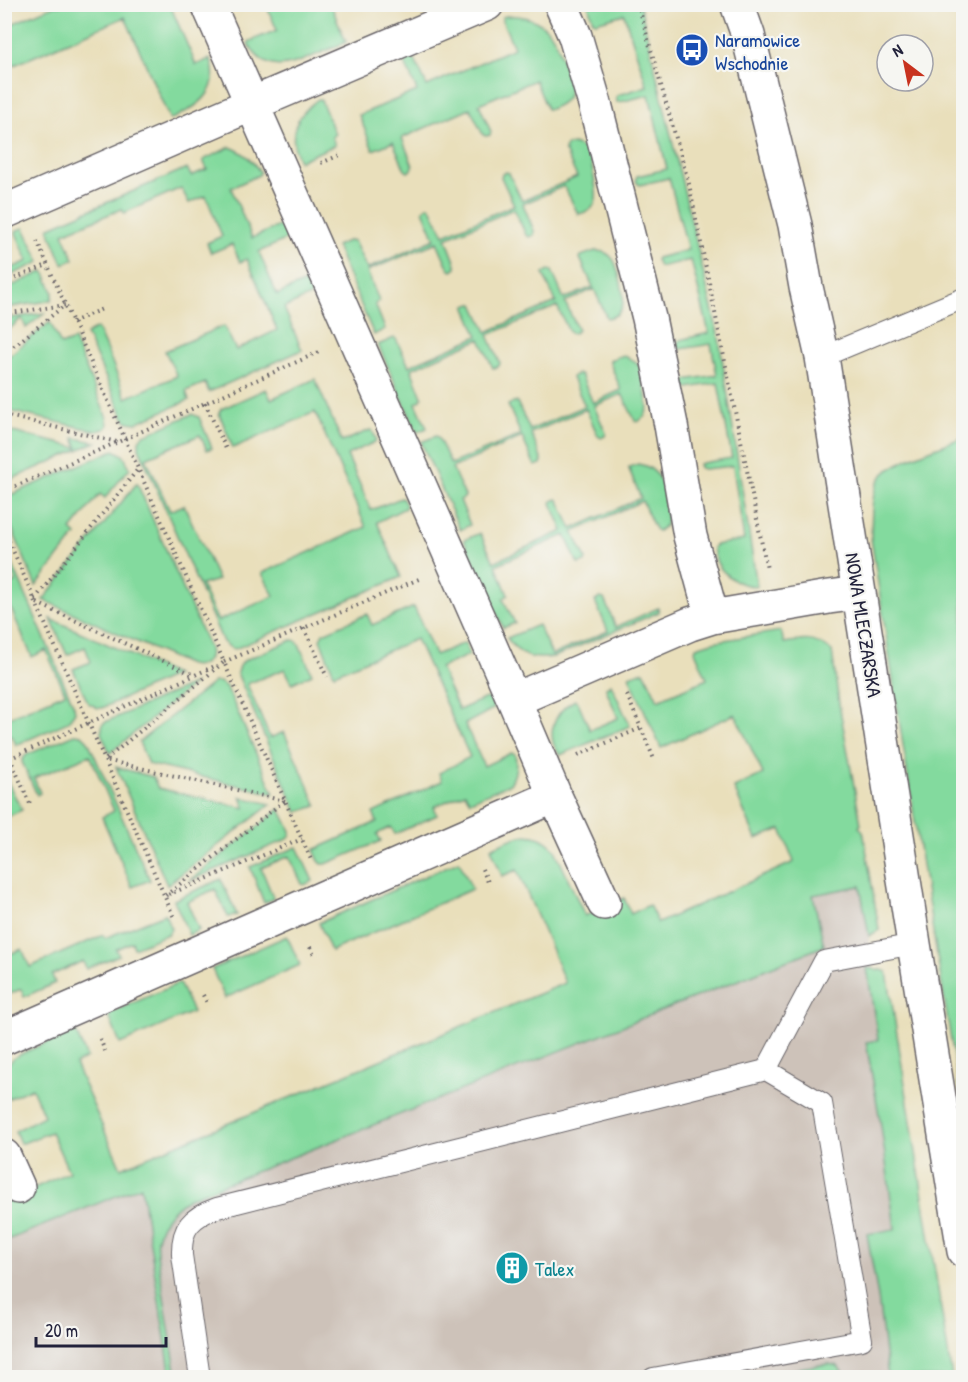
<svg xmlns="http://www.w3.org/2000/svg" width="968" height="1382" font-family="'Patrick Hand',sans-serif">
<rect width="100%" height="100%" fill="#f6f6f2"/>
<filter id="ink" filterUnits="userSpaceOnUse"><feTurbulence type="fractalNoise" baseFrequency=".0167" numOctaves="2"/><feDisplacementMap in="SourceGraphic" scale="12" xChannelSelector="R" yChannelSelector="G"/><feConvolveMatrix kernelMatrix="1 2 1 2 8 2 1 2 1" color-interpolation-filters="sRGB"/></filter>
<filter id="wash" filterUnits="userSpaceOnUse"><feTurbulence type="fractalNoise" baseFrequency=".008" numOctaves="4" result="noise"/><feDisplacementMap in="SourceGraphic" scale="24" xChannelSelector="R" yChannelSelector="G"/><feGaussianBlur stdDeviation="1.35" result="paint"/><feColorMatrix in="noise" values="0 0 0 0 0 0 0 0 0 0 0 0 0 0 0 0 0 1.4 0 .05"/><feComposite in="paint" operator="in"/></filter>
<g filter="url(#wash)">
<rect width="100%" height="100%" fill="#e9dfbb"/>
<path fill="#cdc2b9" d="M 808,883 L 860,886 L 941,1377 L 5,1378 L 5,1241 L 748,941 Z"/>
<path fill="#83da9e" stroke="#527e6c" stroke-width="1.5" d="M 55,5 L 170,5 L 196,65 L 209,59 L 211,60 C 222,94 196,107 170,120 L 125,17 L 5,69 L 5,27 Z
M 266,5 L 331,5 L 346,42 C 335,47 323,52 311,57 C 284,69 265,72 248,44 L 250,41 L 277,30 Z
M 588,5 L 640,5 L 719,338 L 757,586 C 735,586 715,571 713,548 L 715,545 L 744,540 L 733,466 L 704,469 L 700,468 L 699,464 L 702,463 L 732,458 L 718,383 L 688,388 L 685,386 L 685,380 L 717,375 L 711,344 L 681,349 L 678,348 L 677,343 L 680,340 L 709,333 L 691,260 L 659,267 L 656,260 L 657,258 L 688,250 L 669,178 L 640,185 L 637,183 L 636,179 L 637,176 L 667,169 L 649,95 L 620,102 L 617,102 L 616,97 L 618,95 L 647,86 L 624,14 L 596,22 L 593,21 Z
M 506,16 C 525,14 546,22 555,40 C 559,48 561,58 564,67 C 567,77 573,89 566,99 C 562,104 555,107 550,109 L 547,109 L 535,80 L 479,104 L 491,132 L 490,135 L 486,136 L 483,135 L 470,108 L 402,138 L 413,166 L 412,169 L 408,172 L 405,170 L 393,142 L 373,150 L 359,115 L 417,91 L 405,63 L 406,59 L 411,57 L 414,58 L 427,86 L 514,48 L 502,20 L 502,17 Z
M 318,99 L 321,100 L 335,134 L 332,137 L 335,145 L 299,161 C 287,134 295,116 318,99 Z
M 573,144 C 578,146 582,147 586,151 C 591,157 592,166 593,173 C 597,192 602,210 578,214 L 564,186 L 523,204 L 534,231 L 534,235 L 529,237 L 526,235 L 514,209 L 446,238 L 456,264 L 456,268 L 452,271 L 449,269 L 437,242 L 367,271 L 379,301 L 375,304 L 385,329 L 374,335 L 336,246 L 350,240 L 354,241 L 367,269 L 435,239 L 423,210 L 429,206 L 431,208 L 444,235 L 514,205 L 501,177 L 502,174 L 506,172 L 509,173 L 522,201 L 577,177 L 564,149 L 566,146 Z
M 230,147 C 244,152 252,160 260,172 L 259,175 L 231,188 L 252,238 L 281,225 L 284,226 L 288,236 L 287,239 L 259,252 L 277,295 L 307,281 L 313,292 L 310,296 L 284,308 L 302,350 L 209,392 L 205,383 L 186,391 L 189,400 L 136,423 L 128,422 L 124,418 L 86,334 L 97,328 L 112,362 L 126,398 L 177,376 L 165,351 L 224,326 L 236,350 L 277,330 L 247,259 L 240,262 L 232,244 L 211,253 L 207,243 L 222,236 L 206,196 L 189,203 L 181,188 L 124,213 L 122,209 L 63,233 L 74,259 L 63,264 L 48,228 L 187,168 L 191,176 L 207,169 L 203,160 Z
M 24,228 L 40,262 L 5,278 L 5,271 L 28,261 L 16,233 L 17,230 Z
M 595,251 C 602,251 607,252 612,258 C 616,262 617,269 619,275 C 623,290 630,315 607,318 L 594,289 L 565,302 L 578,330 L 572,334 L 569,332 L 557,306 L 488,335 L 500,363 L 499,366 L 493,368 L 492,366 L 480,339 L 411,369 L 422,397 L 421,400 L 416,403 L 427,428 L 417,432 L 378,345 L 394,338 L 396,339 L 409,366 L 478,336 L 466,308 L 466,306 L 472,304 L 474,304 L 487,332 L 556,302 L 543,274 L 545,272 L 549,270 L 552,271 L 564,299 L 593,287 L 580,258 L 581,256 Z
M 44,271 L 53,292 L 52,299 L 48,301 L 5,308 L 5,289 Z
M 45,313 L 26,328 L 22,318 L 5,333 L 5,319 Z
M 50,322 L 61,345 L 74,340 L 107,418 L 108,426 L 105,429 L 96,431 L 5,410 L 5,359 Z
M 620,356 L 624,356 L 635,361 L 641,368 L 648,407 L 645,416 L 638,422 L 635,421 L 622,394 L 594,406 L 606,433 L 605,436 L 601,438 L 598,436 L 586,409 L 531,433 L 542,461 L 541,464 L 535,466 L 522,437 L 452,468 L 465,496 L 464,498 L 460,500 L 470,525 L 460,530 L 421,442 L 436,436 L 438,437 L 451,464 L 521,435 L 508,405 L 514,402 L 517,402 L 530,430 L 585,406 L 572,378 L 573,376 L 578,374 L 581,375 L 593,403 L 621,390 L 610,363 L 610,360 Z
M 315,379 L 342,442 L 370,430 L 372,430 L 376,439 L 375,442 L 347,455 L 371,510 L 401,498 L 403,499 L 406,505 L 405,508 L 377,522 L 401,577 L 235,649 L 231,648 L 223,642 L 139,448 L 139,440 L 142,436 L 192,414 L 199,417 L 212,448 L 207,450 L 200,435 L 146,458 L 170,511 L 184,505 L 218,580 L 201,585 L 218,621 L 274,596 L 262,573 L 366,527 L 315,412 L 233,448 L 219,413 L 221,409 L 266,389 L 271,399 Z
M 5,421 L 9,431 L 78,448 L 74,438 L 96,442 L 5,482 Z
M 963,437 L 963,1113 L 915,822 L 871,538 C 872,519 870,495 880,478 C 892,461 943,446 963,437 Z
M 114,450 L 123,455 L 130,468 L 105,498 L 100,494 L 71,530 L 76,535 L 36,586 L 5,512 L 5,499 L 8,496 Z
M 638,464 C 666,468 663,496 667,519 L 666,525 L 658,531 L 655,529 L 642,501 L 573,532 L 586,559 L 585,562 L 578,564 L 565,535 L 496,565 L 508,595 L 503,599 L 515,623 L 503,628 L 464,540 L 480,533 L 494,562 L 563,531 L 551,503 L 552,501 L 557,499 L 559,501 L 572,529 L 641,498 L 629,469 L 629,467 Z
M 137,483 L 209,648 C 212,662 202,668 189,665 L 43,600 Z
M 5,547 L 74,706 L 75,712 L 68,722 L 16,745 L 12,736 L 5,739 L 5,713 L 7,718 L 65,693 L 46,650 L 32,657 L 5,595 L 5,587 L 16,582 L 5,557 Z
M 600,598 L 604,599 L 616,627 L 658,608 L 659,612 L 554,657 C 531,660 520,657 507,638 L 538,625 L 552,655 L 608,631 L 595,601 Z
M 414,607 L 435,655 L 464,643 L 465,643 L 469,655 L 440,668 L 459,710 L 486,698 L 490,699 L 494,708 L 493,709 L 465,724 L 484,766 L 511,753 L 515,754 C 517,765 516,775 510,784 L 470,801 L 465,793 L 434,807 L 437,815 L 395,834 L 391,827 L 377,834 L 381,841 L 326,864 L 322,864 L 319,861 L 314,850 L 377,822 L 373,813 L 442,781 L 439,773 L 470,757 L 416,639 L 334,674 L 320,639 L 323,633 L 367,614 L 372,625 Z
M 51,619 L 176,675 L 102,708 L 98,708 L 88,703 L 73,669 L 91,662 L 85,647 L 67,655 Z
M 781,631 L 784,643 C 805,639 814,638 832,651 L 839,704 L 861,824 L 859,827 L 863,831 L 864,836 L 879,930 L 869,936 L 860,886 L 813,895 L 824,946 L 187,1199 C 173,1208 161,1222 157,1239 C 156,1243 157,1249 157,1254 L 177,1377 L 171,1377 L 141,1186 L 5,1241 L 4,1202 L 69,1172 L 51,1132 L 23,1143 L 20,1143 L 15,1131 L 44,1116 L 32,1088 L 5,1100 L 5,1067 L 15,1057 L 23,1053 L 75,1030 L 87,1058 L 75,1064 L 121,1168 L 565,983 L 549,943 L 517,870 L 502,876 L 491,848 C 515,837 532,826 554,848 L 585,916 L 624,898 L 631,914 L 649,905 L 658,923 L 794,862 L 781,829 L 756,839 L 734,788 L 763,774 L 735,714 L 661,748 L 629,676 L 644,671 L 658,700 L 707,679 L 695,651 L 696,647 L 712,642 Z
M 292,640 L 297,641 L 299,644 L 312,674 L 292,683 L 285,669 L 247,684 L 270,738 L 284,732 L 317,806 L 297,812 L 237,673 L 239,666 L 245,660 Z
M 214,682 L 220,682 L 227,688 L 274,794 L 148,764 L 139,742 Z
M 195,683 L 110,753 L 101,733 L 103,723 Z
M 611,684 L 630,726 L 560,755 C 557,751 554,746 553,742 C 549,724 560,708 575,700 L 578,702 L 590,730 L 618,718 L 606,689 L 606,687 Z
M 75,734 L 82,735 L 88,741 L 150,880 L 132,887 L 102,817 L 114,811 L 90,755 L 34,778 L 40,793 L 37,795 L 22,762 L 23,759 L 26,755 Z
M 116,767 L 153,777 L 158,788 L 245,808 L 241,797 L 271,804 L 167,885 Z
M 4,775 L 22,810 L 5,818 L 4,818 Z
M 280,809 L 291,831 L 291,834 L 288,839 L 189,881 Z
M 297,847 L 313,881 L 304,885 L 302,884 L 289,856 L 261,868 L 273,897 L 273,899 L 264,903 L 250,867 Z
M 459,861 L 472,889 L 331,951 L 319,923 Z
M 221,879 L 237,915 L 228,917 L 215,889 L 187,902 L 199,930 L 189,935 L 174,900 Z
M 165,914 L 171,929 L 168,934 L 134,948 L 132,942 L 116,949 L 119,955 L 86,969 L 83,961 L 52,975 L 55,983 L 24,997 L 21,989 L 5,996 L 9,1004 L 5,1006 L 5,956 L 22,949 L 30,967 L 103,935 L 105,938 Z
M 287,936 L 300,965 L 225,998 L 212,969 Z
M 867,968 L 882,970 L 887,972 L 952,1377 L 888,1377 L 878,1297 L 867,1234 L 895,1229 L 881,1126 L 866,1042 L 878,1040 Z
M 179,983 L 193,1012 L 120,1044 L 108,1014 Z
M 829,1364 L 838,1366 L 846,1377 L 783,1377 C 794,1366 814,1366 829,1364 Z"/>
</g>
<g filter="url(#ink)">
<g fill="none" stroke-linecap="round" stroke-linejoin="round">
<g stroke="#686468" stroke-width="22">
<path id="lane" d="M 822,357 L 964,298
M 766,1070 L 824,961 L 914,944
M 200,1378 L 182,1255 C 181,1228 191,1217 217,1208 L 766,1070 L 822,1103 L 862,1340 L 653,1378"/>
</g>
<g stroke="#686468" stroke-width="36">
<path id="street" d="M 208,4 L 514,700
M 561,4 L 575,36 L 595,104 L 649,318 L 671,425 L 690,536 L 712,617
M 737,4 L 748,35 L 795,225 L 806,287 L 822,357 L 914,944 L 964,1251
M 4,212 L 252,104 L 487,4
M 604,903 L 555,796 L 514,700 L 690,624 L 712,617 L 829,597 L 859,593
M 4,1038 L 555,796
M 4,1156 L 18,1187"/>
</g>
<path stroke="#686468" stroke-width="4" stroke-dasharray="1.5 4.5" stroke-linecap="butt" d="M 638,4 L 689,184 L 767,569
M 321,163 L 340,155
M 37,241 L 224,662
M 4,283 L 47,265
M 4,314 L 65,305 L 4,354
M 72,322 L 102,309
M 205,403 L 227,451
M 4,415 L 117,442
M 4,491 L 118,442 L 319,352
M 4,530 L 175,920
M 35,599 L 138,469
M 37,603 L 194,675
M 304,628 L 327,677
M 224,662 L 419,579
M 627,695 L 654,759
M 578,755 L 641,728
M 10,758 L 31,806
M 4,761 L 217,665
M 284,801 L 165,896 L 302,839
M 285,801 L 105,760 L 224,662 L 312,862
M 482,869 L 488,882
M 310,947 L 315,957
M 203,995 L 208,1005
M 100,1039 L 105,1051"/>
<use href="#lane" stroke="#fff" stroke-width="20"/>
<use href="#street" stroke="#fff" stroke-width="33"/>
</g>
</g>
<defs>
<g id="bus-disc" transform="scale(1.725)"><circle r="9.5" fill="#1a4fb4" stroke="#f6f6f2"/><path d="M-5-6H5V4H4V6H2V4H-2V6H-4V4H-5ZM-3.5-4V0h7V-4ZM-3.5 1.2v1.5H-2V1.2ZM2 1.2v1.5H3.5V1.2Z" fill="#fff"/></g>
<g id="building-disc" transform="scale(1.725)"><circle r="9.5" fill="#0f9aa8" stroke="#f6f6f2"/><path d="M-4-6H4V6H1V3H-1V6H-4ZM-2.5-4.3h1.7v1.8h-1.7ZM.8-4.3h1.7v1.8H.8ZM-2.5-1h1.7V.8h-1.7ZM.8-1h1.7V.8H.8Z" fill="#fff"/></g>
</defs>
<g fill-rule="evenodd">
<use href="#bus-disc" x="692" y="50"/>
<use href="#building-disc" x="512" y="1268"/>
</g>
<g text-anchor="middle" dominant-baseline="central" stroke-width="4.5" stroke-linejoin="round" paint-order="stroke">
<g font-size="20" fill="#164399" stroke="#f6f6f2" text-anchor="start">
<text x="715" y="39">Naramowice<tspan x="715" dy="23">Wschodnie</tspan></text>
</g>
<g font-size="20" fill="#22223b" stroke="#f6f6f2">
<text transform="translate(864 625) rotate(81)">NOWA MLECZARSKA</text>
</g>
<g font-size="20" fill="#0d838f" stroke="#f6f6f2" text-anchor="start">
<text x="535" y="1268">Talex</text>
</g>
</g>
<rect width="968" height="1382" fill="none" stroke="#f6f6f2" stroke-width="24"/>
<g transform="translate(905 63) rotate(328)"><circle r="28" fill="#f6f6f2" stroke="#a1a1a9" stroke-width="1.5"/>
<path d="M0-4.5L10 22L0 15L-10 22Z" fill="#c8321e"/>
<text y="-9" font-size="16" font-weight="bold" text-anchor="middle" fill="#22223b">N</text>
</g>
<path d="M36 1337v9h130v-9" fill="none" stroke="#22223b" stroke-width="3"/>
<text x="45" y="1337" font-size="18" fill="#22223b" stroke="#f6f6f2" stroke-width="4.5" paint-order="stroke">20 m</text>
</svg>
